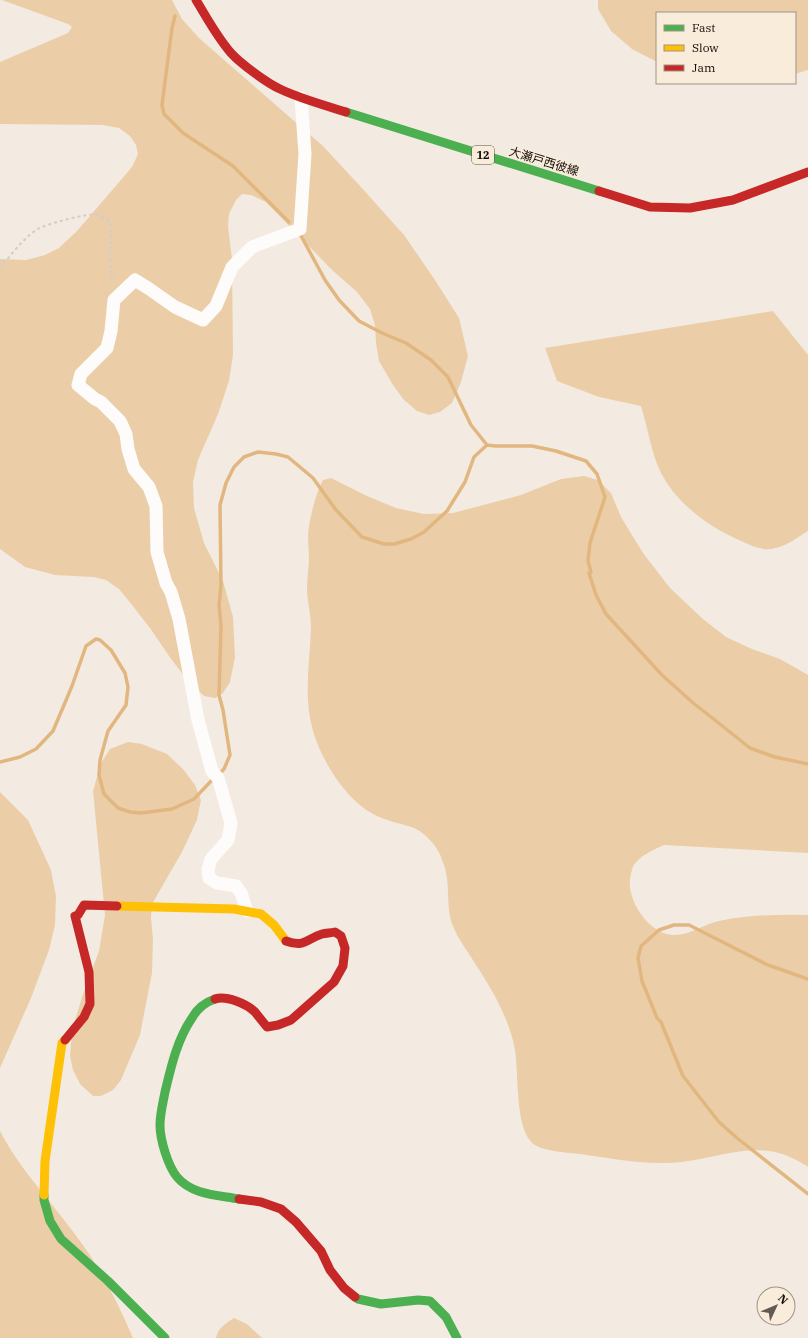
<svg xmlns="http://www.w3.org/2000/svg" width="808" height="1338" font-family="'IBM Plex Serif','Noto Sans JP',serif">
<rect width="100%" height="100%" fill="#f3ebe2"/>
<path fill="#ebcea8" d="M 2,0 L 172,0 L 182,19 L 199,38 L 323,146 L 361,187 L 404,235 L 435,280 L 459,318 L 468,356 L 461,382 L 452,403 L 440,412 L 429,415 L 417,411 L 404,400 L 393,385 L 379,361 L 376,343 L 375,325 L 370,309 L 357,292 L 332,270 L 266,202 L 251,195 L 242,194 L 236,200 L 229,214 L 228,226 L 232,259 L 233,355 L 229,381 L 218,414 L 198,460 L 193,482 L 194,508 L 204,543 L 223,581 L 233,617 L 235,657 L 230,682 L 223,693 L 215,698 L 204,696 L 189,682 L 171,659 L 150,628 L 132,605 L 119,589 L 106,580 L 93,577 L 55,575 L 25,567 L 0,549 L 0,259 L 26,260 L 45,255 L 59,248 L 77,231 L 132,167 L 138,154 L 136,145 L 130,136 L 119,128 L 103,125 L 0,124 L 0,62 L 68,33 L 72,27 L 68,24 Z
M 598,0 L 808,0 L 808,70 L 795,74 L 795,13 L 657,13 L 657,62 L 632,49 L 611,31 L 598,9 Z
M 773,311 L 808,355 L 808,531 C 798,537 788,545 776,548 C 764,552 752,546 741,541 C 709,527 678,505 661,473 C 651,453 648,428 641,406 L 599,397 L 557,381 L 545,348 Z
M 584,476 L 598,480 L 611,493 L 621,517 L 643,553 L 670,588 L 703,619 L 726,637 L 752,649 L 780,659 L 808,675 L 808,853 L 664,845 C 655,849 639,856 634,865 C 632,867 632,871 631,874 C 624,897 648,934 673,935 C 690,936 703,924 719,921 C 748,915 779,914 808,915 L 808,1167 C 803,1163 796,1160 790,1157 C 749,1139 710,1162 668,1163 C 639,1164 609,1158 580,1154 C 569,1153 543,1151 535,1145 C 513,1130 520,1070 514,1045 C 507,1014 491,988 474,962 C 467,950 458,939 453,926 C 445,907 451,885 444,865 C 442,861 441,855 438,851 C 434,843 424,833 416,829 C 405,824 389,822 377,816 C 347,802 322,762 313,731 C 303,697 310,662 311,628 C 311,616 308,604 307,592 C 307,581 308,571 309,561 C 309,552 308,543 308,535 C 309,520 316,492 323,480 L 331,478 L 367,496 L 396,508 L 424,514 L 453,513 L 521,495 L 561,479 Z
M 128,742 L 142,744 L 167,754 L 183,769 L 195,785 L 201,800 L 197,820 L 182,852 L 152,904 L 151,918 L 153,939 L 152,973 L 140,1035 L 121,1080 L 113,1090 L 101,1096 L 93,1096 L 80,1084 L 73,1070 L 70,1056 L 72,1031 L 82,997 L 99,951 L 105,915 L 93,791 L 101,763 L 110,749 Z
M 0,792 L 28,820 L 51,870 L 56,896 L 55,925 L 49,950 L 31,998 L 0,1068 Z
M 0,1131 C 20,1170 52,1202 77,1237 C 100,1267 118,1303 133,1338 L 0,1338 Z
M 234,1318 L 247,1324 L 262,1338 L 216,1338 C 218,1328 226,1323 234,1318 Z"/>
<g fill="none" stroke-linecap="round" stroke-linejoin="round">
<path stroke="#e2b77f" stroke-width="3.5" d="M 175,16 L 172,28 L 162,105 L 164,114 L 183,133 L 233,166 L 289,222
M 299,232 L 325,280 L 339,300 L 359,321 L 382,333 L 406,343 L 431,360 L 448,377 L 471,425 L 487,445 L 495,446 L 532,446 L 556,451 L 586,461 L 597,474 L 605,497 L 590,543 L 588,561 L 591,572 L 589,573 L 596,595 L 606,614 L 662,675 L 692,702 L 750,748 L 775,757 L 808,764
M 0,762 L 20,757 L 36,749 L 53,731 L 72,686 L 86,646 L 96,639 L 100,640 L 111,650 L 125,673 L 128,687 L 126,705 L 108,731 L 100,760 L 99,775 L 104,794 L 118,808 L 130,812 L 141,813 L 172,809 L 194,799 L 214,778
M 219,774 L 224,769 L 230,755 L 223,710 L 219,695 L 221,626 L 219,605 L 221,586 L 220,505 L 226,483 L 234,467 L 244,457 L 258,452 L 276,454 L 288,457 L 313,478 L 336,510 L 362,537 L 384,544 L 394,544 L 411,539 L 424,532 L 447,511 L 465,482 L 474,457 L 487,445
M 808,979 L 768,965 L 689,925 L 674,925 L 659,930 L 641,946 L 638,958 L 642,981 L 657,1018 L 661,1022 L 683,1076 L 719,1122 L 737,1138 L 808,1194"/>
<path stroke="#d0cdca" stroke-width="2" stroke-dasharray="3 3" stroke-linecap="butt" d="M 0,268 C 11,255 22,240 36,230 C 45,224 90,212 99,215 C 103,216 107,220 110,222 C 113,232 111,243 110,254 C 110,264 111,273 113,283"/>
<path stroke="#fdfcfb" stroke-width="13" d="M 247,911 L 241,893 L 236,886 L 217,883 L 209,878 L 208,869 L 211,859 L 228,840 L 231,823 L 218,778 L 212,771 L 198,720 L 179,619 L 171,592 L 166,583 L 157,552 L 156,506 L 149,487 L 134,469 L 128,449 L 126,434 L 120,421 L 101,402 L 95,399 L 78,385 L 81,374 L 107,348 L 111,331 L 114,300 L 135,280 L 148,288 L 175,307 L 203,320 L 216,306 L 232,267 L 252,247 L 300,229 L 305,154 L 301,98"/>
<path stroke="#4caf50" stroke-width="9" d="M 346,112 L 599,191
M 215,999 C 206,1002 197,1009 192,1018 C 177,1040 171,1067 165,1092 C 163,1103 160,1114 160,1125 C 160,1140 168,1166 177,1177 C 192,1195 218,1195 239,1199
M 44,1195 L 44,1200 L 50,1221 L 61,1239 L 108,1281 L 165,1338
M 355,1297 L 358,1299 L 381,1304 L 418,1300 L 430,1301 L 446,1317 L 457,1338"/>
<path stroke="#ffc107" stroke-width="9" d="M 117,906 L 234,909 L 261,914 L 274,925 L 286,941
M 44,1195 L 45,1161 L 62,1043 L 65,1040"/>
<path stroke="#c62828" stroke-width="9" d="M 196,0 C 207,18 217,37 231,53 C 241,64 267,83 280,89 C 301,99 324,105 346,112
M 599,191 L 650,207 L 690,208 L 733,200 L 808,172
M 215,999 C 226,995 247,1004 255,1012 C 259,1017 263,1022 267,1027 L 278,1025 L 291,1020 L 334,982 L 343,966 L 345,948 L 341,936 L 335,932 C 331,933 326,933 322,934 C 306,939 305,948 286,941
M 65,1040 L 84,1017 L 90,1004 L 89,972 L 75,916 L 78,915 L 84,905 L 117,906
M 239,1199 L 261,1202 L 281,1209 L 296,1222 L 321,1251 L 330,1270 L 344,1288 L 355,1297"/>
</g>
<g text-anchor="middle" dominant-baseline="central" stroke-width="3" stroke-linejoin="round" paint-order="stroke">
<rect fill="#faecdb" stroke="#585047" stroke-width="1" x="472" y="146" width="22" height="18" rx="3"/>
<g font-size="11" font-weight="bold" fill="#120d08">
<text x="483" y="155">12</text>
</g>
<g font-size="12" fill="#120d08" stroke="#faecdb">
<text transform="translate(544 161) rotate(17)">大瀬戸西彼線</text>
</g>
</g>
<rect x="656" y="12" width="140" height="72" fill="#faecdb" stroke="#9d9387"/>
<rect x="664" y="25" width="20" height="6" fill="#4caf50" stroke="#9d9387"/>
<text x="692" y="32" font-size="12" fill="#120d08">Fast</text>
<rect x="664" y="45" width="20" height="6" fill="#ffc107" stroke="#9d9387"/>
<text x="692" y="52" font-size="12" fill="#120d08">Slow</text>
<rect x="664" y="65" width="20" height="6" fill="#c62828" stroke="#9d9387"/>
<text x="692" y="72" font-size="12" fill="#120d08">Jam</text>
<g transform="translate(776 1306) rotate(46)"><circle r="19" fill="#faecdb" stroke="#9d9387"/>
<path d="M0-3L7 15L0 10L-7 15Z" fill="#615b54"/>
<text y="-6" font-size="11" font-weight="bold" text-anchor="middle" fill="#120d08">N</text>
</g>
</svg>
